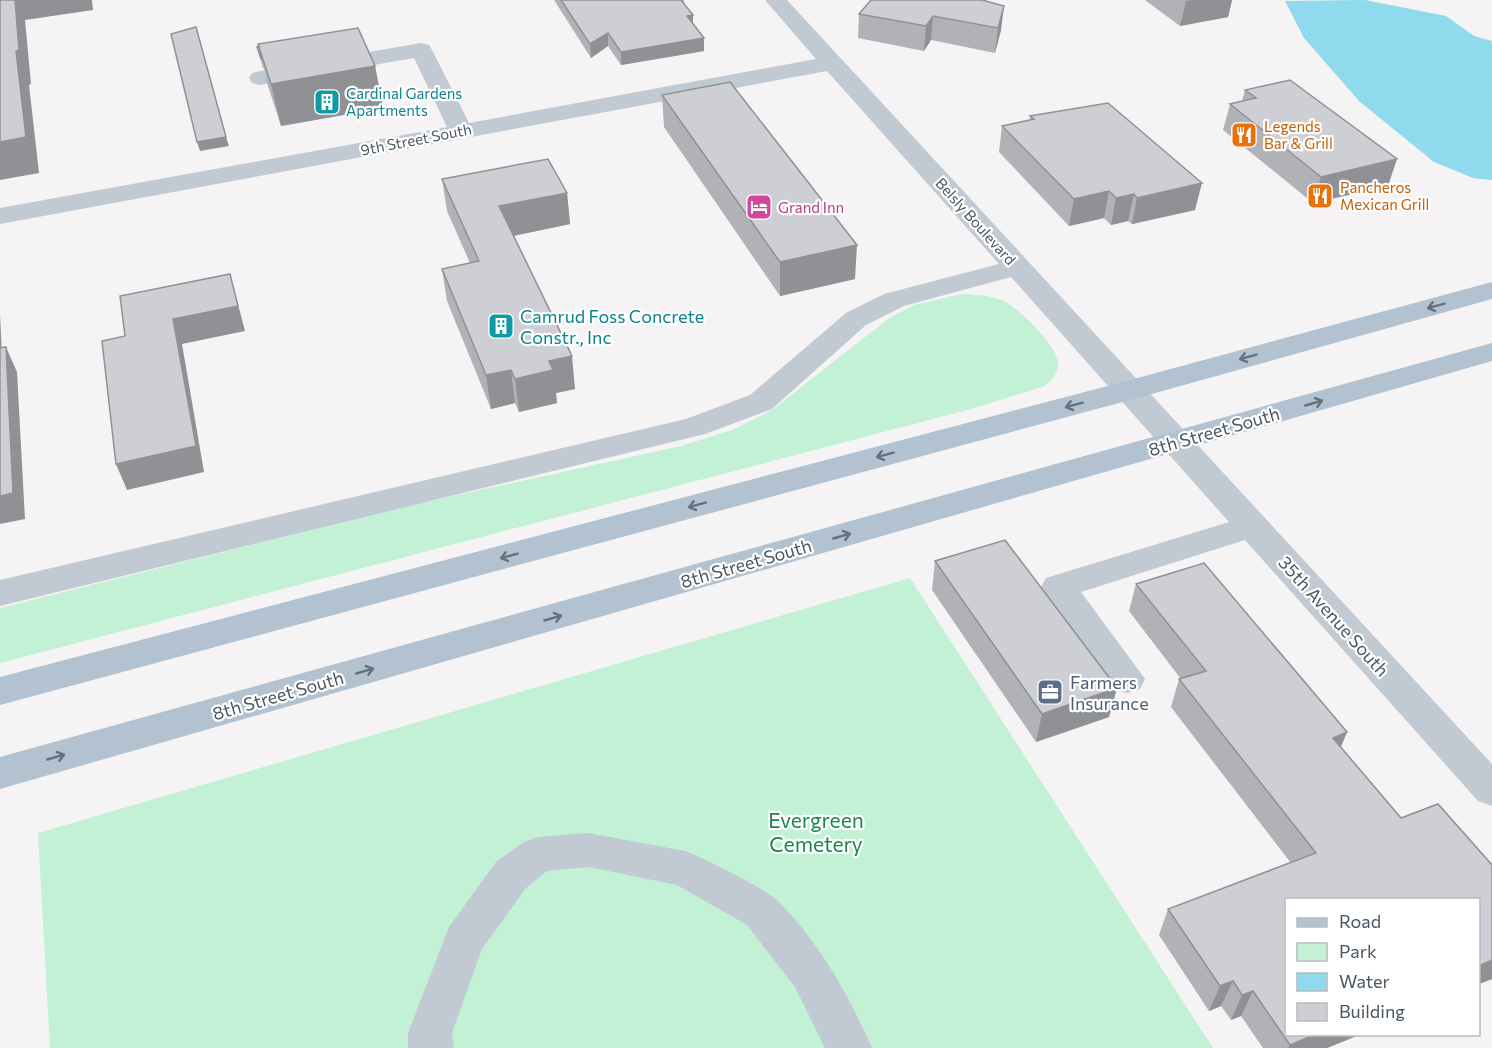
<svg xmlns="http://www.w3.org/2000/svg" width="1492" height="1048" font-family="Commissioner,sans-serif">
<rect width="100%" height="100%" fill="#f5f3f3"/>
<path fill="#c3f1d5" d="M 961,294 C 977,295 993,295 1007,303 C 1022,312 1061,348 1058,367 C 1056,376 1051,380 1045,386 L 971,409 L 0,663 L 0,608 L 394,509 L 681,446 L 732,430 L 772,410 L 888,319 L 914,305 Z
M 910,578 L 1213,1048 L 50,1048 L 38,833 Z"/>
<path fill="#90daee" d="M 1365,0 L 1446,16 L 1474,36 L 1492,41 L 1492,180 L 1473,178 L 1434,162 L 1359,101 L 1304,38 L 1285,1 Z"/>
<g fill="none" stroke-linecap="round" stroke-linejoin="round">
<path fill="#c1cad2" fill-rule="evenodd" d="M 765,0 L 787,0 L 1492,764 L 1492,806 L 1478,801 L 1245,540 L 1081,592 L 1145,679 L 1140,689 L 1127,693 L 1114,689 L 1046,596 L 1041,587 L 1046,578 L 1229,522 L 1011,277 L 904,306 L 866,325 L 772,409 L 705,434 L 0,606 L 0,580 L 686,419 L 750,395 L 846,313 L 884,294 L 999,264 L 827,71 L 0,224 L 0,208 L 447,127 L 414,58 L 260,85 L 252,83 L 249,78 L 252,73 L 260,71 L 421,43 L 429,45 L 432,50 L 469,123 L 816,59 Z
M 588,833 L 685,851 C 703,858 766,889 778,901 C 819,942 849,995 872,1048 L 825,1048 L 795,987 L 747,925 L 677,885 L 588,867 L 547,871 L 526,888 L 482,949 L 452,1033 L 454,1048 L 408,1048 L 408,1033 L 449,927 L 496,862 L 524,842 L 538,837 Z"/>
<path fill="#b3c2d1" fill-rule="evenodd" d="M 1492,282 L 1492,299 L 1141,397 L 0,705 L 0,677 L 1119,383 Z
M 1492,343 L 1492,361 L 0,789 L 0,757 Z"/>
</g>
<path fill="#b0b2b7" d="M 554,0 L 684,0 L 684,4 L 693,15 L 693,24 L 704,51 L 621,65 L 608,46 L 591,58 Z
M 982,0 L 1001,30 L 995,53 L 931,40 L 924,51 L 858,38 L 859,14 Z
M 1145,0 L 1232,0 L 1228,17 L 1180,26 Z
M 257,47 L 375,66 L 383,108 L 281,126 L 268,86 L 264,68 L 263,68 Z
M 1245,90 L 1388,186 L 1313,203 L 1223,130 L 1230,104 L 1242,101 Z
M 662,95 L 855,279 L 780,296 L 664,127 Z
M 1030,116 L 1195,210 L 1132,224 L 1128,221 L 1111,225 L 1104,218 L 1069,226 L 999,152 L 1002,126 L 1030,120 Z
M 442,179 L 567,193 L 570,224 L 513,236 L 575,389 L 556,393 L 557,403 L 519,412 L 515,403 L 491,409 L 447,301 L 442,269 L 470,263 L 447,211 Z
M 935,561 L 1117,688 L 1109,717 L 1036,742 L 932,590 Z
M 1136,584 L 1347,732 L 1341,747 L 1401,818 L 1492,865 L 1492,979 L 1479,984 L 1479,900 L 1287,900 L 1287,1035 L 1359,1035 L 1327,1048 L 1263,1048 L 1241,1016 L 1231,1020 L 1221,1006 L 1209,1011 L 1159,935 L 1168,909 L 1291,863 L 1171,707 L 1179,679 L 1181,679 L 1129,611 Z"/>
<path fill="#909195" d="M 15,0 L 92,0 L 93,10 L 25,20 L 31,84 L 29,85 L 39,173 L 0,180 L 0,142 L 16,51 Z
M 1193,0 L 1232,0 L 1228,17 L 1180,26 L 1186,1 Z
M 1004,6 L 1001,30 L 995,53 L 998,28 Z
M 693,15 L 693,28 L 687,16 Z
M 933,16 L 931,40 L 924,51 L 926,26 Z
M 608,33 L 608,46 L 591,58 L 590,44 Z
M 704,38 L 704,51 L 621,65 L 621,52 Z
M 375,66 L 383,108 L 281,126 L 271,84 Z
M 226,137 L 229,146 L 200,151 L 197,142 Z
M 1397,159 L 1388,186 L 1313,203 L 1321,177 Z
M 1202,183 L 1195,210 L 1132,224 L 1137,198 Z
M 1109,191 L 1104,218 L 1069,226 L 1074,199 Z
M 567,193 L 570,224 L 503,238 L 499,206 Z
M 1134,194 L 1128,221 L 1111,225 L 1116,198 Z
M 857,245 L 855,279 L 780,296 L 780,262 Z
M 230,274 L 245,331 L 182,344 L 204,472 L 127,490 L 116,464 L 173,319 Z
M 0,314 L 3,375 L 0,368 Z
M 6,347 L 17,372 L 25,519 L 0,524 L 0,496 Z
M 572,356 L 575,389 L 556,393 L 557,403 L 519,412 L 515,379 L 549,361 Z
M 511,370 L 515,403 L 491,409 L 486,375 Z
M 1117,688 L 1109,717 L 1036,742 L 1042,714 Z
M 1347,732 L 1335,760 L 1333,738 Z
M 1492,960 L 1492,979 L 1479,984 L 1479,966 Z
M 1233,981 L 1221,1006 L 1209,1011 L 1220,986 Z
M 1253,991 L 1241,1016 L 1231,1020 L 1242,995 Z
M 1314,1035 L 1359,1035 L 1327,1048 L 1288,1048 L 1290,1045 Z"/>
<path fill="#cdcfd5" stroke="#909195" stroke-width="1.5" d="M 0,0 L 15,0 L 19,50 L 16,51 L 26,137 L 0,142 Z
M 561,0 L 681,0 L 693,15 L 687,16 L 704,38 L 621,52 L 608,33 L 590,44 Z
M 871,0 L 982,0 L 1004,6 L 998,28 L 933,16 L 926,26 L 859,14 Z
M 196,27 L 226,137 L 197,142 L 171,34 Z
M 358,28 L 375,66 L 271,84 L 258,44 Z
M 259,46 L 262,59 L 261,59 L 257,47 Z
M 1290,80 L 1397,159 L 1321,177 L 1230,104 L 1256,98 L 1245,90 Z
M 730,82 L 857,245 L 780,262 L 662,95 Z
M 1108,103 L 1202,183 L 1137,198 L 1134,194 L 1116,198 L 1109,191 L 1074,199 L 1002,126 L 1034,119 L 1030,116 Z
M 548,159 L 567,193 L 499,206 L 572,356 L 549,361 L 553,370 L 515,379 L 511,370 L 486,375 L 442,269 L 479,261 L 442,179 Z
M 230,274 L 238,306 L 173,319 L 196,446 L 116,464 L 102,341 L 125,336 L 120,296 Z
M 6,347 L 13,493 L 0,496 L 0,348 Z
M 1005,540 L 1117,688 L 1042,714 L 935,561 Z
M 1204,563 L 1347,732 L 1333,738 L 1401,818 L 1438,804 L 1492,865 L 1492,960 L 1479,966 L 1479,900 L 1287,900 L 1287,1035 L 1314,1035 L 1290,1045 L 1253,991 L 1242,995 L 1233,981 L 1220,986 L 1168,909 L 1316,853 L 1179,679 L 1206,671 L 1136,584 Z"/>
<defs><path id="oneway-shaft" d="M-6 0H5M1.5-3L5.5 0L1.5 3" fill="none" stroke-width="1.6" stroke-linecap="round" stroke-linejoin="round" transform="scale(1.5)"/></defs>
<g stroke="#64717d">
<use href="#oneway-shaft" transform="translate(1436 306) rotate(165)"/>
<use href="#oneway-shaft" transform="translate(1248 357) rotate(165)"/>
<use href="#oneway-shaft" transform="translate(1314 403) rotate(-16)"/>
<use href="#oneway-shaft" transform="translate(1074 405) rotate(165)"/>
<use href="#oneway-shaft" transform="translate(885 455) rotate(165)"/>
<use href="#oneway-shaft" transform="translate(697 505) rotate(165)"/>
<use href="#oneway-shaft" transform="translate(842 536) rotate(-16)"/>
<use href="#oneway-shaft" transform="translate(509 556) rotate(165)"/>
<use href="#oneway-shaft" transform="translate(553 618) rotate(-16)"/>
<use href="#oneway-shaft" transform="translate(365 671) rotate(-16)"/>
<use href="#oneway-shaft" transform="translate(56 757) rotate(-16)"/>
</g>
<defs>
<g id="building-square" transform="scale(1.35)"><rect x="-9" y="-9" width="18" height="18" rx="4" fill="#0f9aa8" stroke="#fff"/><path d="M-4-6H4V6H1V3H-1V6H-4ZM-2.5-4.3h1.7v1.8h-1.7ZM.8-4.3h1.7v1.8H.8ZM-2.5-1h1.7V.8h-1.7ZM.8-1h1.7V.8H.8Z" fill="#fff"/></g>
<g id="restaurant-square" transform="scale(1.35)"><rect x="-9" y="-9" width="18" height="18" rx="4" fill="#e8710a" stroke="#fff"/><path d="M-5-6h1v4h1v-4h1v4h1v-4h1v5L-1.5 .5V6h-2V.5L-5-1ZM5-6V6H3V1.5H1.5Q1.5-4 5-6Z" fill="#fff"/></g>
<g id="hotel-square" transform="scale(1.35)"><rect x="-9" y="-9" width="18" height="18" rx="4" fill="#d1479c" stroke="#fff"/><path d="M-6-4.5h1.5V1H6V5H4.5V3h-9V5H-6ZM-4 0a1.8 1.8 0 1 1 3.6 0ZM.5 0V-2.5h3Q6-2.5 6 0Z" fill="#fff"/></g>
<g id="office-square" transform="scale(1.35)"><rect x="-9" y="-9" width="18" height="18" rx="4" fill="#5c6f8a" stroke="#fff"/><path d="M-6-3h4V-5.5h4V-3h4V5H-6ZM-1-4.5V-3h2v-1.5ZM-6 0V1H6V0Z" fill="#fff"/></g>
</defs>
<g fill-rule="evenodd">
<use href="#building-square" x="327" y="102"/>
<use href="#restaurant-square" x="1244" y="135"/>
<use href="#restaurant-square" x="1320" y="196"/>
<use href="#hotel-square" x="759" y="207"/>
<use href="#building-square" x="501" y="326"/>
<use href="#office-square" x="1050" y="692"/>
</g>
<g text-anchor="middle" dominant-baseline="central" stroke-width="4.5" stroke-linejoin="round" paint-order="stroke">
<g font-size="15" fill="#0d838f" stroke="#fff" text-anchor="start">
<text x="346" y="93">Cardinal Gardens<tspan x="346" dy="17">Apartments</tspan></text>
</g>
<g font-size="15" fill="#c56008" stroke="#fff" text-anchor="start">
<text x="1264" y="126">Legends<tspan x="1264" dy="17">Bar &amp; Grill</tspan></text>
<text x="1340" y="187">Pancheros<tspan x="1340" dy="17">Mexican Grill</tspan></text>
</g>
<g font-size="15" fill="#4a5661" stroke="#fff">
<text transform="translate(416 139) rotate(-11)">9th Street South</text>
<text transform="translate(976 221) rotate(48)">Belsly Boulevard</text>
</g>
<g font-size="15" fill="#b23c85" stroke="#fff" text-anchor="start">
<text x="778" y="207">Grand Inn</text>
</g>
<g font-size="18" fill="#0d838f" stroke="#fff" text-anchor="start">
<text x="520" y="316">Camrud Foss Concrete<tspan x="520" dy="21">Constr., Inc</tspan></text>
</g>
<g font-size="18" fill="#4a5661" stroke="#fff">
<text transform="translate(1214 431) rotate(-16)">8th Street South</text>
<text transform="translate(746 563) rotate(-16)">8th Street South</text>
<text transform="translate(1334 616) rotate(48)">35th Avenue South</text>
<text transform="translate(278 695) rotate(-16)">8th Street South</text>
</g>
<g font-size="18" fill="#4e5e75" stroke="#fff" text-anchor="start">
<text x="1070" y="682">Farmers<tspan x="1070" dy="21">Insurance</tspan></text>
</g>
<g font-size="21" fill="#17864f" stroke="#fff">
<text x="816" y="819">Evergreen<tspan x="816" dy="24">Cemetery</tspan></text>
</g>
</g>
<rect x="1285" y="898" width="195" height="138" fill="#ffffff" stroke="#b7bbc0" stroke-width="1.5"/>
<rect x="1297" y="918" width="30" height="9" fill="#b3c2d1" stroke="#b7bbc0" stroke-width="1.5"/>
<text x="1339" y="928" font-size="18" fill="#4a5661">Road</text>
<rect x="1297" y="943" width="30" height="18" fill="#c3f1d5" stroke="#b7bbc0" stroke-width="1.5"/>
<text x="1339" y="958" font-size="18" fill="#4a5661">Park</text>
<rect x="1297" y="973" width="30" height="18" fill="#90daee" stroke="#b7bbc0" stroke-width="1.5"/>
<text x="1339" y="988" font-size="18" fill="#4a5661">Water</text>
<rect x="1297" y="1003" width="30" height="18" fill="#cdcfd5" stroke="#b7bbc0" stroke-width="1.5"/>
<text x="1339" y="1018" font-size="18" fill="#4a5661">Building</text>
</svg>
